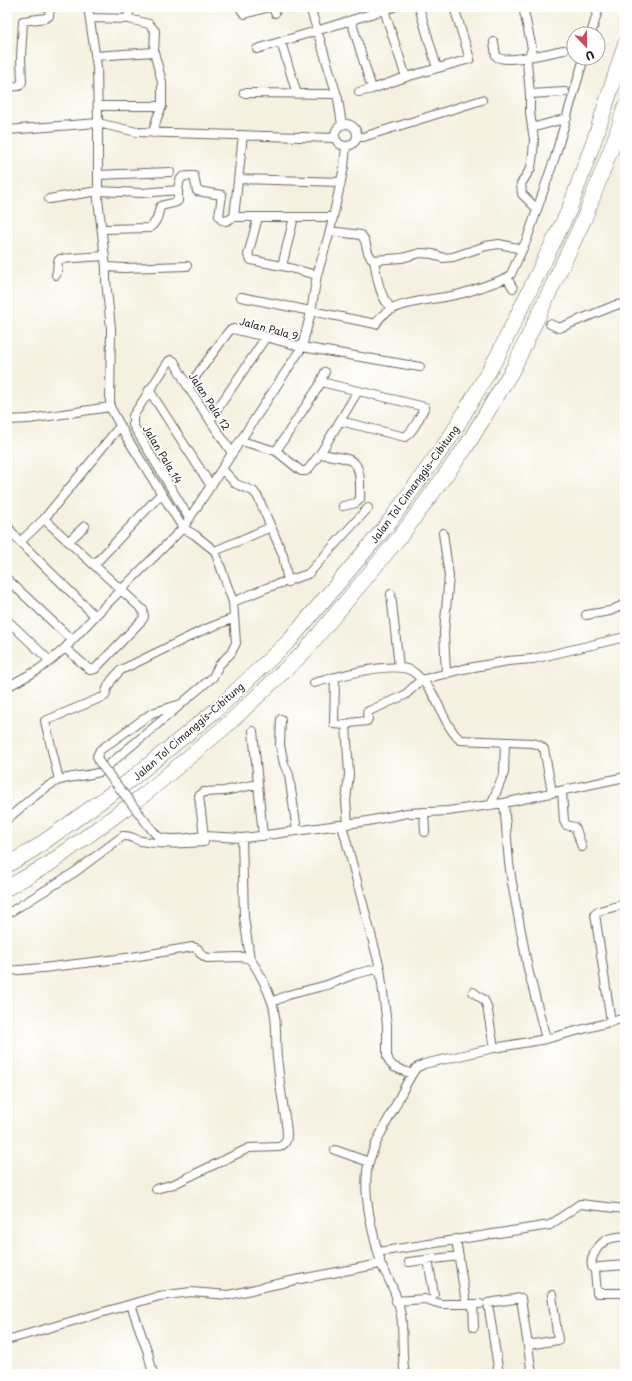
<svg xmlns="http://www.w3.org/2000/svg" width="632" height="1381" font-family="'Playpen Sans',sans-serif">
<rect width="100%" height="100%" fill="#fff"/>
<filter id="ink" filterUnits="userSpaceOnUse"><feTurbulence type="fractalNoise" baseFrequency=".025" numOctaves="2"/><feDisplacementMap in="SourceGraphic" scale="8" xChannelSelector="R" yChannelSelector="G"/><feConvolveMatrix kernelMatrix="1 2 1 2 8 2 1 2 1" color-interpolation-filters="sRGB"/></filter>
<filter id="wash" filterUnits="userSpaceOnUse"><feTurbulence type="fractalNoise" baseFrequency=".012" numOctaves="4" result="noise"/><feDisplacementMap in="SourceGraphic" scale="16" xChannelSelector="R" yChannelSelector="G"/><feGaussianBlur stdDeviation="0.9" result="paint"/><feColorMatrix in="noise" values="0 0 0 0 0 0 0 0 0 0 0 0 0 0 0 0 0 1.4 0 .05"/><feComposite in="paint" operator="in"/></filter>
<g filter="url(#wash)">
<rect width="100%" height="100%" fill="#f5f1e0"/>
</g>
<g filter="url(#ink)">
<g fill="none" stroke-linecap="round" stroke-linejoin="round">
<path stroke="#d4d1c3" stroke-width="8" stroke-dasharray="8 4" stroke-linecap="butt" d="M 623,7 L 625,9"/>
<g stroke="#686761" stroke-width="10">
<path id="minor" d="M 88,7 L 97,67 L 98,123 L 98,199 L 106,267 L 106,281 L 111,328 L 110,407 L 127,438 L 183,528 L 195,535 L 215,551 L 233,602 L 236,643 L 231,653 L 219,665 L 213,677 L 181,704 L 152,713 L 100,750 L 97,756 L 99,762
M 128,7 L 129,19 L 149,24 L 155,31 L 154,52 L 162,82 L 162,106 L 157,118 L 153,133
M 240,7 L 242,11 L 245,14 L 269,7
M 273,7 L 275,13
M 310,7 L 338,99 L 342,125
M 419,7 L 437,68
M 523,7 L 532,48 C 531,54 528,57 527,62 L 530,94 L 530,113 L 534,140 L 533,154 L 531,168 L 521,184 L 522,194 L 537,209
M 384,10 L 406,77
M 90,18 L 129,19
M 351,20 L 372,89 L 406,77 L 470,59 L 454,7
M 591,34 L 599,7
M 281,42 L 297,94
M 494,42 L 496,56 C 503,65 552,52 564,50
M 257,49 L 394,7
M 95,56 L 154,52
M 7,87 L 19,86 L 22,82 L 21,57 L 23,21 L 46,18 L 49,16 L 50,7
M 359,92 L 372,89
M 244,93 L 336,94
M 530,94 L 565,92
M 98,106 L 162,106
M335 135a11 11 0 1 1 22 0a11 11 0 1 1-22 0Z
M 532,128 L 567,118
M 7,130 L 98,123 L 137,132 L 335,138
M 243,135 L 234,217 L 333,217
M 357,137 L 363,137 L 482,100
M 98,175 L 170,172
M 239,179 L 341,182
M 49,199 L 98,191 L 142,193 L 178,190 C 180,176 180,176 194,176 L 197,191 L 222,195 L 219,216 L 222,220 L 226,221 L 234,217
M 258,217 L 248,255 L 251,260 L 282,266 L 317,275
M 102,229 L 149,228 C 157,223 158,215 160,207 C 165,203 172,205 178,201 L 178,190
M 330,231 L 361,235 C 369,242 364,254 374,260 L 402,258 L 420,253 L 433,254 L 443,258 L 453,257 L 486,246 L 499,244 L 522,249
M 374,260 C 377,276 379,299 393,309
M 282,266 L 294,217
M 106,267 L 124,268 L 187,266
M 56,275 L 57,272 L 58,261 L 60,259 L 104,256
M 507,278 L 513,288
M 241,297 L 376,324 C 386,300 438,300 460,294 C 476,290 492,283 507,278 L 511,274 L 527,239 L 555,157 L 584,58
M 550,324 L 559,328 L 616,305 L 625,304
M 321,382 L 425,407 C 419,417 415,430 405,437 L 340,421
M 188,387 L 229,331 L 233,329 L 266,337 L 302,347 L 420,367
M 149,390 L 211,486
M 7,420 L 29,419 L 110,407
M 210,420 L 266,337
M 241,441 L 276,451 L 301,471 L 306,471 L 309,468 L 320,454 L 358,391
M 276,451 L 319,386 L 325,372
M 320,454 C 357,460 361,457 360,499 L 356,503 L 343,506
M 222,469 L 236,484 L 253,491 L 258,497 L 283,555 L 288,582
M 189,518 L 133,425 L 133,416 L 169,361 L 171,360 L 174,361 L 188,387 L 232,453
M 44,519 L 143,610 L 144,616 L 143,619 L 95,669 L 90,670 L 65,648
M 7,526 L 20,542 L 95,616
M 443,533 L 449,576 L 444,632 L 446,674
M 69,541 L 85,526
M 20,542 L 44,519 L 120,426
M 215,551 L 271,527
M 94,565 L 161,494
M 7,579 L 72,640
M 391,594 L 399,667
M 233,602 L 266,588 L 308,574 L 368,508
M 586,615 L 610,611 L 625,604
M 7,620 L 50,661 L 65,648 L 95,616 L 183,528 L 302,347 L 311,312 L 317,275 L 330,231 L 344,167 L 346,146
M 335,677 L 334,724 L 346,725 L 349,774 L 346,801 L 348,824
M 314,683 C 335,677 393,660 412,671 C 417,674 427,686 431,691 C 441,707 446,727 460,740 L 533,743 L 539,745 L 544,749 L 552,792
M 7,687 L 38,670 L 50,661
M 281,719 L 280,745 L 284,764 L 289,775 L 297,831
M 346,725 L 350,723 L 367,721 L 368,719 L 367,712 L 369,711 L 405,695 L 421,680 L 463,669 L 508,661 L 533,659 L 625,637
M 253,731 L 263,836
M 59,780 L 45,721 L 105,696 C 107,684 113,678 121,670 L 201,631 L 234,618
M 562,791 L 564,821 L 566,825 L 574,827 L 576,829 L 582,847
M 504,803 L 509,863 L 512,883 L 528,969 L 546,1039
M 491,805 L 504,773 L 505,742
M 424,812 L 425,832
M 7,819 C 20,809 46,784 60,780 C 73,776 87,776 100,772 L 178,707
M 342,825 L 380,968 L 387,1025 L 387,1056 L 390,1063 L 394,1067 L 412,1074
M 152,830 C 155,833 157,837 162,838 C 175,841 191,837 204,836 L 199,796 L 204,792 L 224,791 L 258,784
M 242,838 L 244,917 L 250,959
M 7,914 L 75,872 L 123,836 C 130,835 134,839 141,841 C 161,845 183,843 204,842 L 204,836 L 242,838 L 252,837 L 368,821 L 407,813 L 448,811 L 504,803 L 625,777
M 7,971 L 43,968 L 126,958 L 193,947 L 198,949 L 201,954 L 207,958 L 242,957 L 250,959 C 259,971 267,988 272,1002 C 278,1019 275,1039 277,1057 C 279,1072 280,1088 283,1103 C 284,1114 287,1124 287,1136 C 287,1142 284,1145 279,1147 L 249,1148 L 174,1184 L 156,1189
M 473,992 L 484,1000 L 487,1006 L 494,1048
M 272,1002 L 288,995 L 327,985 L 355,974 L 380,968
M 611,1022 L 595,914 L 599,911 L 625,904
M 335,1150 L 369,1162
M 456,1239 L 465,1297
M 378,1252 L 550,1225 L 580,1204 L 625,1209
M 428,1260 L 434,1294
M 409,1262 L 459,1256
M 380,1263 C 389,1278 398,1297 401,1315 C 404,1334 401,1355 405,1374
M 625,1265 L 599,1267 L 595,1271 L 597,1293 L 625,1293
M 595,1271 C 586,1262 597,1246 606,1240 C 611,1237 619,1237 625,1236
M 396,1301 L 425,1299 L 441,1304 L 480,1304
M 473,1304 L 474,1327
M 131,1305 L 148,1353 L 153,1374
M 7,1340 L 159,1296 L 191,1292 L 229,1295 L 295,1280 L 375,1265 L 380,1263 L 380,1259 C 372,1232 361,1189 369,1162 C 374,1144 384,1128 392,1112 C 400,1097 406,1082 416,1068 L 424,1064 L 494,1048 L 546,1039 L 625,1018
M 528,1345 L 558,1340 L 552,1295
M 499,1374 L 488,1303 L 521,1298 L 532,1374"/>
</g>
<g stroke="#686761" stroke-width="16">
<path id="motorway" d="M 7,865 L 34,849 L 129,781 L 216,710 L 290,640 L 387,525 L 451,436 L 497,357 L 569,210 L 597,132 L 625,45
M 7,888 L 49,864 L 145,794 L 227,725 L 304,652 L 403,533 L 466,447 L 513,369 L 585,217 L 616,136 L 625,107"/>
</g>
<use href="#minor" stroke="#fff" stroke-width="8"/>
<use href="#motorway" stroke="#fff" stroke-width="15"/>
<g stroke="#686761" stroke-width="10" stroke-linecap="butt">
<path id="minor-bridge" d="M 99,762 L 152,830"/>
</g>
<use href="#minor-bridge" stroke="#fff" stroke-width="8"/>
</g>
</g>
<g text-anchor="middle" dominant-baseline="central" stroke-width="3.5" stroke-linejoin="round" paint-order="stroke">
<g font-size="10" fill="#1c1c1c" stroke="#fff">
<text transform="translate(269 328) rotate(15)">Jalan Pala 9</text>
<text transform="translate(210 401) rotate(57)">Jalan Pala 12</text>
<text transform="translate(163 454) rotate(59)">Jalan Pala 14</text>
<text transform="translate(414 484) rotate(-54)">Jalan Tol Cimanggis–Cibitung</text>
<text transform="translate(188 731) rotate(-41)">Jalan Tol Cimanggis–Cibitung</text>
</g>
</g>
<rect width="632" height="1381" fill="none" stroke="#fff" stroke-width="24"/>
<g transform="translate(586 46) rotate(158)"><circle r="19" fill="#ffffff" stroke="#a4a4a4"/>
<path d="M0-3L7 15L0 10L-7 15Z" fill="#d1495b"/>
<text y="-6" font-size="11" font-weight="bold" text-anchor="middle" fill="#1c1c1c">U</text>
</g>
</svg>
